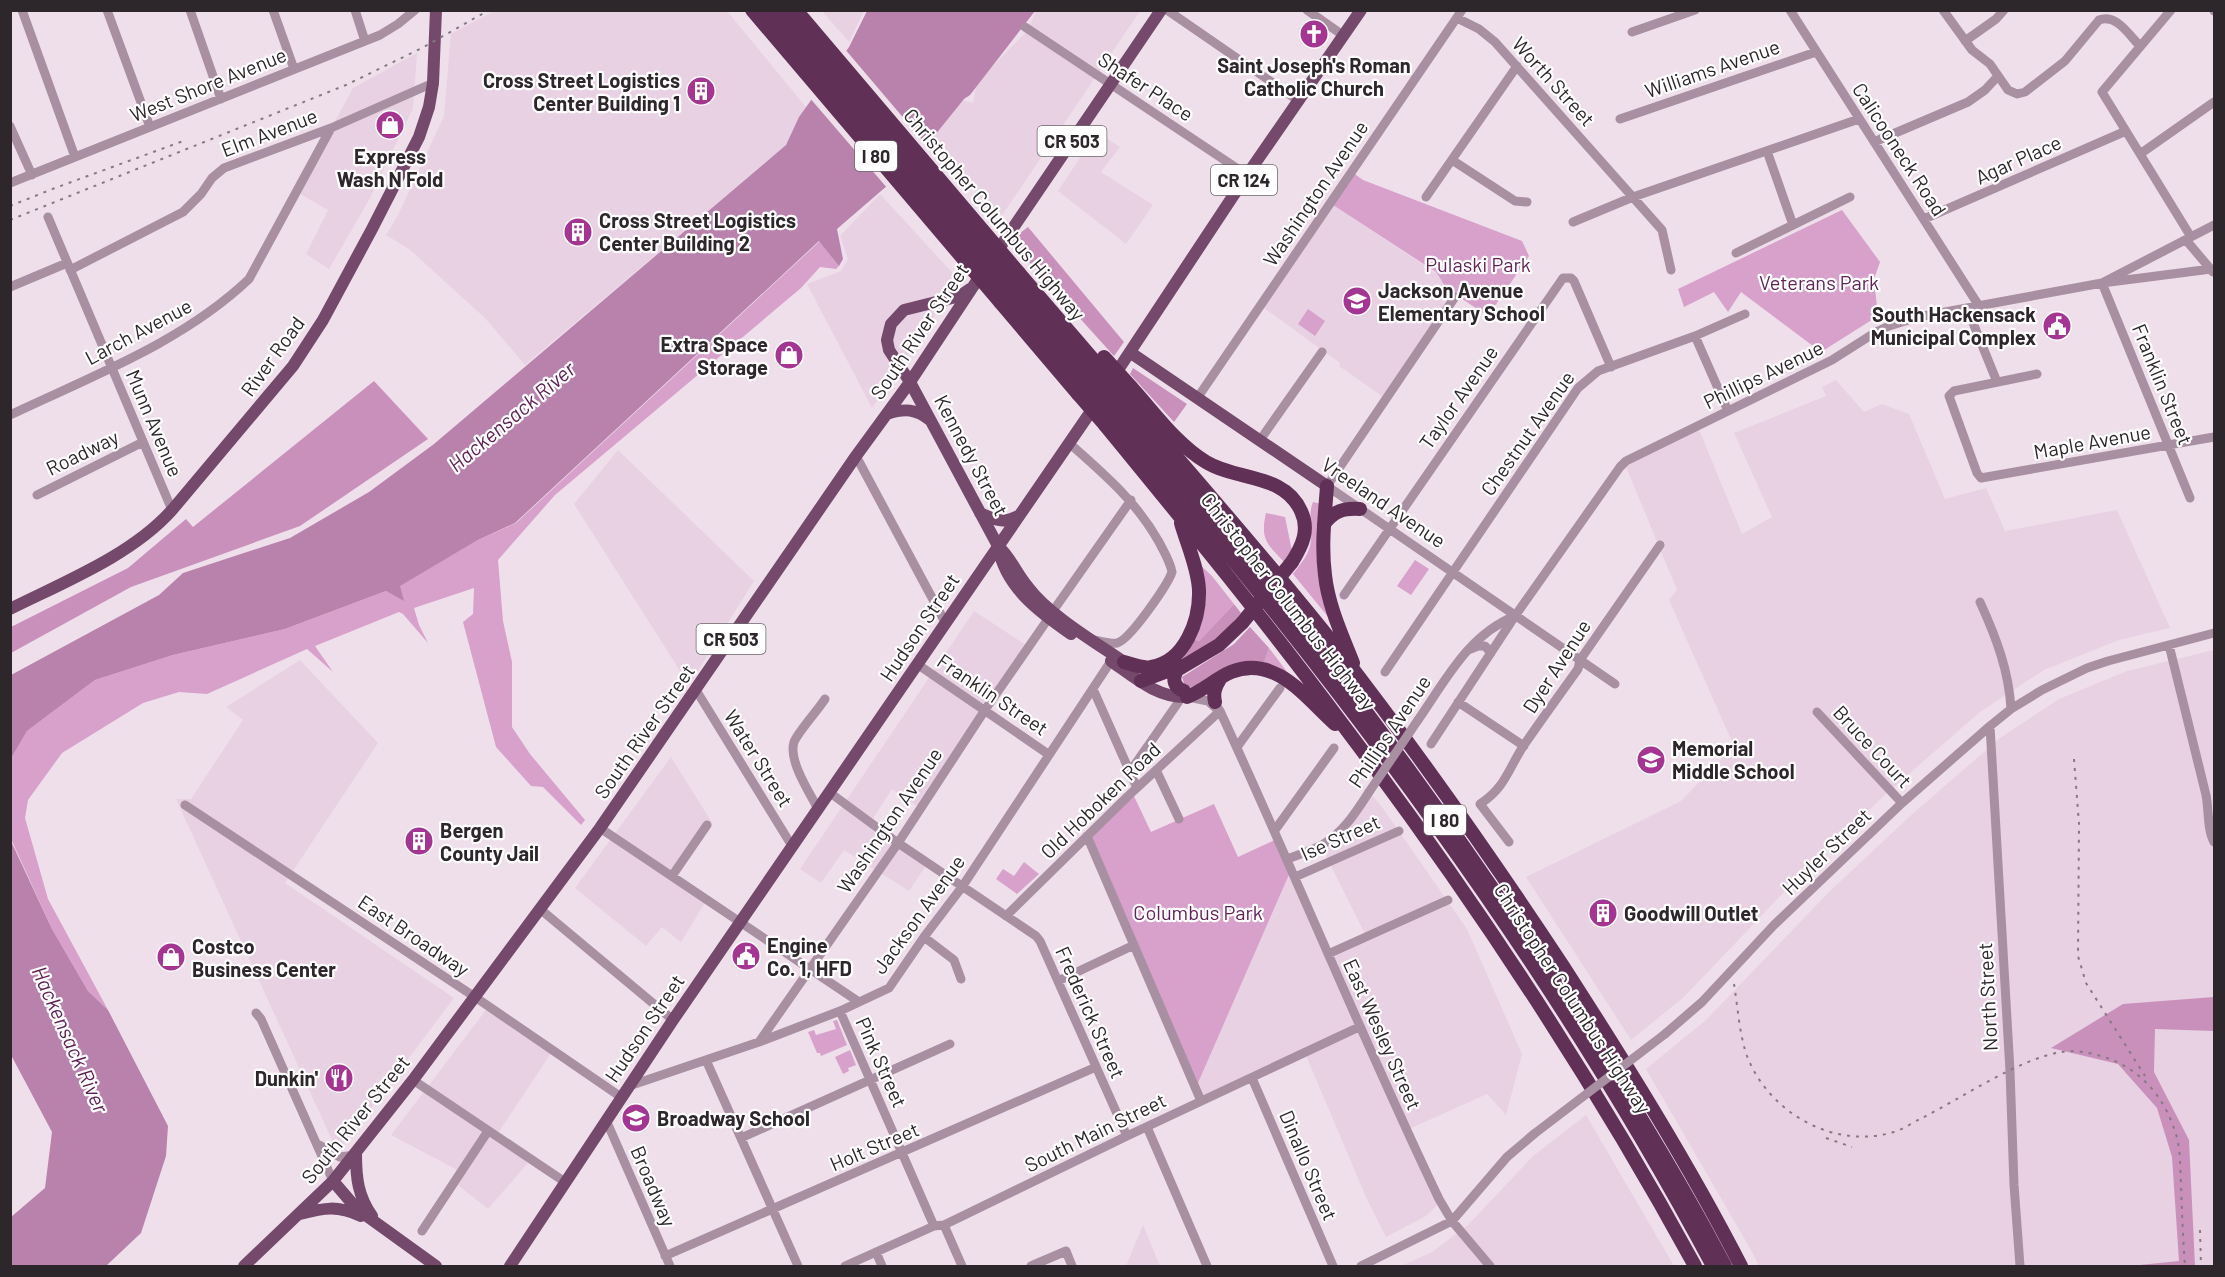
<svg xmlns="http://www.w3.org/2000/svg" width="2225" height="1277" font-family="Barlow,sans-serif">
<rect width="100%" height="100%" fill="#efdfeb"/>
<path fill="#e8d1e3" d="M 494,11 L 727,11 L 806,107 L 786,145 L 525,365 L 485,318 L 409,249 L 386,235 L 398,215 L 444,116 L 451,34 Z
M 822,11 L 864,11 L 849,42 Z
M 1036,11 L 1140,11 L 999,220 L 931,140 L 961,100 L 973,103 L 977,82 L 1027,31 Z
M 417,53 L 413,108 L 369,200 L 329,269 L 306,254 L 328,210 L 297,192 L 353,88 Z
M 1097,132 L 1120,147 L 1101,172 L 1153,205 L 1126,244 L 1058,191 Z
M 880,194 L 959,280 L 872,408 L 807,284 L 841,271 L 848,259 L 840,236 Z
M 1330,203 L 1436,273 L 1449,293 L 1455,297 L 1386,399 L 1339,366 L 1340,363 L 1260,305 Z
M 1836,380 L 1864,412 L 1882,404 L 1909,414 L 1945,499 L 1986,488 L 2005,531 L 2117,510 L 2170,628 L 2119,640 L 2044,670 L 1980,712 L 1887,793 L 1806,869 L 1684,997 L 1631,1040 L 1526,877 L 1681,801 L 1734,746 L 1669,600 L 1677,590 L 1624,462 L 1698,427 L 1742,534 L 1772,517 L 1734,433 L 1826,396 L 1822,387 Z
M 618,450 L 754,581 L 689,685 L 574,504 Z
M 974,611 L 1029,647 L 920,808 L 892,789 L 872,820 L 929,861 L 909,891 L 844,850 L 821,883 L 800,869 Z
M 2214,650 L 2214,1266 L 1759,1266 L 1751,1250 L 1646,1069 L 1706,1020 L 1829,892 L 1909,817 L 2000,738 L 2059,699 L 2127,671 Z
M 300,660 L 378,743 L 285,883 L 454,998 L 348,1139 L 337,1151 L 176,799 L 191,799 L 243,720 L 226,707 Z
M 671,757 L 713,824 L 674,877 L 706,901 L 681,942 L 662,927 L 646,946 L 575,888 Z
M 1369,792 L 1382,807 L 1467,929 L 1522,1054 L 1506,1115 L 1487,1094 L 1407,1130 L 1439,1203 L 1426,1216 L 1386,1237 L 1366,1197 L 1304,1051 L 1204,1098 L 1198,1083 L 1291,870 L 1327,953 L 1366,936 L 1321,846 L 1332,838 Z
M 489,1006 L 553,1050 L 498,1133 L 533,1157 L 488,1209 L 454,1182 L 461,1172 L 391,1135 Z
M 1586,1115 L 1674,1266 L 1401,1266 L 1432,1252 L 1468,1225 L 1533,1156 Z
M 1143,1225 L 1160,1266 L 1126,1266 Z"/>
<path fill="#d7a1cb" d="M 1352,172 L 1363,180 L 1522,241 L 1529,256 L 1488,316 L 1456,295 L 1455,297 L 1449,293 L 1436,272 L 1330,203 Z
M 1842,210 L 1880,262 L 1874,279 L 1878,316 L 1821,352 L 1741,292 L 1728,312 L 1714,292 L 1684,307 L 1678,289 Z
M 820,241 L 839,266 L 836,269 L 820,267 L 801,288 L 555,495 L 498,560 L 503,621 L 512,662 L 512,727 L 530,754 L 585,820 L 581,825 L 543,787 L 531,786 L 496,747 L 463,622 L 473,614 L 474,588 L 414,608 L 419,625 L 428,643 L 403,614 L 399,612 L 315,646 L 333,672 L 307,649 L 207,694 L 179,692 L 143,703 L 62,753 L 28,800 L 25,818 L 48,899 L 108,1010 L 88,991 L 52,929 L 11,839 L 10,758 L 27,731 L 95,680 L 173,655 L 285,629 L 386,591 L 403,600 L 399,586 L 478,540 L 516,523 Z
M 1308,309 L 1325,321 L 1315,336 L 1298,324 Z
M 1313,502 L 1322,504 L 1329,618 L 1293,574 C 1301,563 1310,554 1311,540 C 1312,527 1308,514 1313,502 Z
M 1266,513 L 1285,517 L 1292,551 L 1284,562 C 1267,544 1260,539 1266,513 Z
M 1415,560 L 1429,569 L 1411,595 L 1397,586 Z
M 1197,562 L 1212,576 L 1234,604 L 1199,641 L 1193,639 Z
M 1269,648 L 1291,677 L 1264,663 Z
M 1132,792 L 1151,832 L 1214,804 L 1238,857 L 1277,839 L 1291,870 L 1198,1083 L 1089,833 Z
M 1024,862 L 1039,874 L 1017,894 L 996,879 L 1003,869 L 1014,876 Z
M 837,1020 L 847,1045 L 821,1056 L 820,1053 L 817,1053 L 808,1032 L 814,1030 L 816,1035 L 836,1029 L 833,1021 Z
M 850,1050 L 856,1065 L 848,1068 L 849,1071 L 843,1074 L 835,1057 Z"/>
<path fill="#c990bc" d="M 1028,227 L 1124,342 L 1114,356 L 1010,241 Z
M 1133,368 L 1187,404 L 1174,422 L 1130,374 Z
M 374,381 L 428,439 L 300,526 L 131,587 L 11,653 L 11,627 L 128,568 L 186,519 L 193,527 Z
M 1234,604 L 1241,613 L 1220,638 L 1172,664 L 1193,639 L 1199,641 Z
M 1250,627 L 1269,648 L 1264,663 C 1252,661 1239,661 1227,667 C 1212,674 1203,688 1185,687 L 1182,677 L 1234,644 Z
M 2214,997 L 2214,1031 L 2155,1029 L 2154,1072 L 2189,1140 L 2195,1266 L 2130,1266 L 2179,1261 L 2172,1157 L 2157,1108 L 2118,1064 L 2051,1048 L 2123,1004 Z"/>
<path fill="#b982ad" d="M 867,11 L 1035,11 L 970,95 L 964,99 L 910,166 L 837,229 L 843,259 L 839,266 L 819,241 L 515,523 L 478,540 L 400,586 L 404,601 L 386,591 L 285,629 L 173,655 L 95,680 L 27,731 L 11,758 L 11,675 L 159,595 L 183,573 L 290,538 L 369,492 L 434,444 L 786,145 L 799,117 L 849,47 Z
M 10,839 L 52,929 L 88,991 L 108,1010 L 168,1126 L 166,1156 L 141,1233 L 106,1266 L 11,1266 L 11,1217 L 45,1188 L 52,1132 L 11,1055 Z"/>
<path fill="#efdfeb" d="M 844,48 L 929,148 L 912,168 L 888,189 L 809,97 Z"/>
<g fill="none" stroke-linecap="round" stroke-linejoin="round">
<path stroke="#a88fa2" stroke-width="9" d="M 22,10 L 75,157
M 107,10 L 150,127
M 190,10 L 221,99
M 273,10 L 294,69
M 355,10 L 365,41
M 1167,10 L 1299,101
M 1307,10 L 1344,36
M 1790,10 L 1979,306
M 1943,10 L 1972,50 L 1990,64 L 2008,90 L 2017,94 L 2025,92 L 2065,61 L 2099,20
M 2171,10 L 2102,92 L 2191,237
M 2214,10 L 2214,11
M 1457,18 L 1479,29 L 1495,42 L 1662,230 L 1671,270
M 2099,20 C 2116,13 2129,35 2140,46
M 1025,27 L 1247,175
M 1632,32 L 1695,10
M 1965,41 L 1996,19 L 2004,10
M 1620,119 L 1816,52
M 10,126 L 32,175
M 1874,142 L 1968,102 L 1985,90 L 1998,76
M 1767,151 L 1793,225
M 2140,154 L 2214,102
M 1452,160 L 1515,201 L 1527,202
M 10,183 L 380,35 L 398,24 L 415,10
M 1426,197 L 1517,66
M 48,217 L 172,510
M 1924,219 L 2126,131
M 1573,222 L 1633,197 L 1859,119
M 2186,240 L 2213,272
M 1736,253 L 1850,197
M 70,270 L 183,212 L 201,194 L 212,178 L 224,168 L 331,128 L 433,83
M 10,287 L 67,263
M 1455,297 L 1327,486 L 1615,684
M 1967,308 L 1997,382
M 1695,336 L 1728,411
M 2037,374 L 1954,391 L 1949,396 L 1977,473 L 1981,478 L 2214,437
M 1198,397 L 1462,10
M 10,415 C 92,376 183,342 249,279 L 331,128
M 1260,440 L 1322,352
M 1069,443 C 1103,473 1136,501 1159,542 C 1164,552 1170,561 1172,572 C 1168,584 1130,640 1117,643 C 1110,644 1101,641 1094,640
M 856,456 L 945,622
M 37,495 L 143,442
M 2190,498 L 2102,283 L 2211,269
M 1344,595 L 1563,278 L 1571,278 L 1574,281 L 1611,367
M 1980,602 C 1996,637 2009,671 2011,709
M 1053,611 L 1131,500
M 2169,645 L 2206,795 C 2209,810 2207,829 2214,842
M 1468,650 L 1478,646 L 1485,646 L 1491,653
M 917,664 L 1048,754
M 1385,672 L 1578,388 L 1598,371 L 1695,336 L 1745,314
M 1093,689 L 1137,788
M 696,690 L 792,846
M 1188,697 L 1208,701 L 1216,708
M 1212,699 L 1220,711 C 1295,873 1362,1038 1439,1199 L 1452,1221 L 1490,1266
M 1458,702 L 1524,746
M 1817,712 L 1902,803
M 1418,720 C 1446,680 1468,635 1515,616 L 1620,467 L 1626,461 L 1832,360 L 1876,332 L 1889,326 L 1918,317 L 2102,283 L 2214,225
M 1990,726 L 2010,1071 L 2014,1185 L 2020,1266
M 1431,744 L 1515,616
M 1237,747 L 1280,688
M 1156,770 L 1179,819
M 1129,773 L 1182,697
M 829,792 L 898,843 L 1036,936 L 1040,941 L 1127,1136
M 185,805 L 475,997 L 621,1097
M 818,809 C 810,793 788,761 794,742 C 798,732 818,710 825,699
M 600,828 L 859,1002
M 1275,830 L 1334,748
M 1087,836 L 1201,1101
M 1509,842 L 1480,804 C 1506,787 1508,769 1524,745 C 1542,719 1560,694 1578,669 L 1580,660 L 1660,545
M 1287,859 C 1298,855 1311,851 1322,845 C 1343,833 1356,812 1369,792
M 672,876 L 707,825
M 1295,877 L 1399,831
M 540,909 L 673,1020
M 1006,916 L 1127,797 L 1220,711
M 924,937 L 954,960 L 961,979
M 1328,954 L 1448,900
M 1058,981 L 1134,945
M 840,1011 L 934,1226
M 256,1013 L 261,1019 L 333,1181
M 1665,1034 L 1702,1002 L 1774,925 L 1902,803 L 1990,726 L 2011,709 L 2042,690 L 2087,668 L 2108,661 L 2214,633
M 759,1042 L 898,843 L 985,710 L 1048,619
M 706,1060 L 798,1266
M 1252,1078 L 1333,1266
M 413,1080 L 565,1182
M 629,1086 L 759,1042 L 840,1011 L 889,988 L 924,937 L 962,887 L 1111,661
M 606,1120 L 670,1266
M 1147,1127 L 1207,1266
M 741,1138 L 950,1044
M 319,1145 L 340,1157 L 355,1155
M 944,1225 L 962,1266
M 422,1231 L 488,1131
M 876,1252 L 882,1266
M 665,1256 L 1096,1067
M 845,1266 L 934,1226 L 944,1225 L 1127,1136 L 1359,1027
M 1031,1266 L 1066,1251 L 1072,1266
M 1361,1266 L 1452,1221 L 1507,1157 L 1534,1134"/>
<path stroke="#74496b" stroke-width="12" d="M 994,256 L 1161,10
M 970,289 L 960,296 L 904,310 L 891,324 L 887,340 L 889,350 L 910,382 L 998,546 C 1011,558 1017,574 1028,587 C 1049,615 1095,642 1124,662
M 1131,353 L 1327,486
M 1112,379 L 1247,175 L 1361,10
M 887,414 C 905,408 916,409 930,420
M 980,513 C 995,520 1003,524 1018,516
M 998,546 C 1005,587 1039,612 1071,634
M 10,609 C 64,582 132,555 172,510 L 293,366 L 323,320 L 372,229 L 419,137 L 429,107 L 433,83 L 436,10
M 1111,661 C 1134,677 1157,698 1187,697
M 356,1154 C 356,1178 358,1196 372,1216
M 333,1181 L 357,1209 L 436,1266
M 300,1214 C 324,1208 337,1205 361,1216
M 244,1266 L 333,1181 L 413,1080 L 600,828 L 856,456 L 910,382 L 984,270
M 510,1266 L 673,1020 L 1096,404"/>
<path stroke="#603057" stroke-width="14" d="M 1019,273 L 1098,365
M 1013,283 L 1091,375
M 1006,292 L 1085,384
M 1000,302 L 1078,394
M 1131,387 C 1154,412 1176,444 1206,462 C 1237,481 1284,473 1301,511 C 1310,530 1302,546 1292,562
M 1124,396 C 1195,479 1268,561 1336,647 C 1416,750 1491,857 1563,966 C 1626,1064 1688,1163 1741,1266
M 1118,406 C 1163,460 1210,513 1254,568 C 1367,707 1471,852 1568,1002 C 1623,1088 1678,1176 1725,1266
M 1112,415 C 1337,678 1550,960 1713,1266
M 1105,425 C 1187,525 1269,625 1346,729 C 1474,899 1593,1079 1695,1266
M 1327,486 C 1325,515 1321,545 1325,575 C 1328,605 1342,635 1353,663
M 1324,524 C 1334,511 1343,508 1360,509
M 1124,662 C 1132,664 1142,669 1151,667 C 1185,662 1200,620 1199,590 C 1198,568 1187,544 1181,523
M 1141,681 L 1181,666
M 1184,691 C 1174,688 1172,679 1177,670 L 1219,645 L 1242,623
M 1187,697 C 1203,691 1215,679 1231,672 C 1275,654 1306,698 1335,724
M 1215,702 C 1213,693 1215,687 1220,679"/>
<path stroke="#857a82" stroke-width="2" stroke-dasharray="3 6" stroke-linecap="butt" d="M 10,206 L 55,188 L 186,140
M 10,220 L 346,85 L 422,48 L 489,10
M 2074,759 L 2079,824 L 2078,956 L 2086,983 L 2145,1076
M 1734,984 C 1738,1008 1739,1033 1747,1056 C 1769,1113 1834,1150 1894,1132 C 1904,1129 1913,1122 1922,1118 C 1962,1098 2020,1058 2062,1052 C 2080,1049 2102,1055 2119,1063 C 2147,1077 2165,1101 2175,1131 C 2181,1148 2180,1167 2181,1185 C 2182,1212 2183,1239 2185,1266
M 1826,1138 L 1852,1147
M 2200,1230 L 2201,1266"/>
<path stroke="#a88fa2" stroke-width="9" d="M 1369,792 L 1418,720
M 1534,1134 L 1665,1034"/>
<path stroke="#603057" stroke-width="14" d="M 752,10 L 1000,302
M 767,10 L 1006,292
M 780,10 L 1013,283
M 796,10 L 1019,273
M 1104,357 L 1131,387
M 1098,365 L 1124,396
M 1091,375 L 1118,406
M 1085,384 L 1112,415
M 1078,394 L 1105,425
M 1242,623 L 1292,562"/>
</g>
<defs>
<g id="church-disc" transform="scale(1.5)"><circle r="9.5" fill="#a43592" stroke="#fff"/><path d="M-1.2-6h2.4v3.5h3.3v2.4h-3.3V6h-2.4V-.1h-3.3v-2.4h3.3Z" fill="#fff"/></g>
<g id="building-disc" transform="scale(1.5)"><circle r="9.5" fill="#a43592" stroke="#fff"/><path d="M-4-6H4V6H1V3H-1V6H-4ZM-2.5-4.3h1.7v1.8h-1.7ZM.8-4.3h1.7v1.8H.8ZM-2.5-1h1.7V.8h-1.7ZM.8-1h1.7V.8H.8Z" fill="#fff"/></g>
<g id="shop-disc" transform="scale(1.5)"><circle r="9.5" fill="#a43592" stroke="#fff"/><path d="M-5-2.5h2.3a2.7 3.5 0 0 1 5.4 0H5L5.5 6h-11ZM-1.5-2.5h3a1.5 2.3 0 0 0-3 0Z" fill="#fff"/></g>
<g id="school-disc" transform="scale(1.5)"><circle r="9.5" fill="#a43592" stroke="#fff"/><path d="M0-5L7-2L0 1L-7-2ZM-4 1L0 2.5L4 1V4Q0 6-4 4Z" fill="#fff"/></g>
<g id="civic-disc" transform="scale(1.5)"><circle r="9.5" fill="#a43592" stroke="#fff"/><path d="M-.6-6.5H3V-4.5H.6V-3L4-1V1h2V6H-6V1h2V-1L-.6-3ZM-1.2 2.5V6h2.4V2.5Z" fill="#fff"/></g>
<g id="restaurant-disc" transform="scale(1.5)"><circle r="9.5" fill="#a43592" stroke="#fff"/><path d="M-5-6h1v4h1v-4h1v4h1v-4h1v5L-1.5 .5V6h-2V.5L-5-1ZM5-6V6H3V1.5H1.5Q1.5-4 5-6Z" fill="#fff"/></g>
</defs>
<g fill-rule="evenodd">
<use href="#church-disc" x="1314" y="34"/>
<use href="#building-disc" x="701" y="91"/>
<use href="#shop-disc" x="390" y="125"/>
<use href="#building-disc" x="578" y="232"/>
<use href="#school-disc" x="1357" y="301"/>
<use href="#civic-disc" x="2057" y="326"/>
<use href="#shop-disc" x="789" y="355"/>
<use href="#school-disc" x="1651" y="760"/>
<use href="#building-disc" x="419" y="841"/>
<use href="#building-disc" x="1603" y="913"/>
<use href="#civic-disc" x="746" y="956"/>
<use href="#shop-disc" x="171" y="957"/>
<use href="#restaurant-disc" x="339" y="1078"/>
<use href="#school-disc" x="636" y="1118"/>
</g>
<g text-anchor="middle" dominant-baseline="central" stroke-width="4.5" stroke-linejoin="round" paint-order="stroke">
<g fill="#fff" stroke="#6c686b" stroke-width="1.5">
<rect x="1037.5" y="126" width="69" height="30" rx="4.5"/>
<rect x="855" y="141" width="42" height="30" rx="4.5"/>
<rect x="1211" y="165" width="66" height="30" rx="4.5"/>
<rect x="696.5" y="624" width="69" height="30" rx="4.5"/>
<rect x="1424" y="805" width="42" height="30" rx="4.5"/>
</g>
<g font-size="18" font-weight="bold" fill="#2d272b">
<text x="1072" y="141">CR 503</text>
<text x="876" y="156">I 80</text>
<text x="1244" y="180">CR 124</text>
<text x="731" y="639">CR 503</text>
<text x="1445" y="820">I 80</text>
</g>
<g font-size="20" font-weight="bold" fill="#2d272b" stroke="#fff" text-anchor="start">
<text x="1314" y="65" text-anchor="middle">Saint Joseph's Roman<tspan x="1314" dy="23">Catholic Church</tspan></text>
<text x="680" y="80" text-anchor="end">Cross Street Logistics<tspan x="680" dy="23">Center Building 1</tspan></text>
<text x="390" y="156" text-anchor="middle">Express<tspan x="390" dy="23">Wash N Fold</tspan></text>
<text x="599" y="220">Cross Street Logistics<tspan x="599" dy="23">Center Building 2</tspan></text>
<text x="1378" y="290">Jackson Avenue<tspan x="1378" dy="23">Elementary School</tspan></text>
<text x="2036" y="314" text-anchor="end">South Hackensack<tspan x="2036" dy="23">Municipal Complex</tspan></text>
<text x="768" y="344" text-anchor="end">Extra Space<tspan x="768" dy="23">Storage</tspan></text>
<text x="1672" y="748">Memorial<tspan x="1672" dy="23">Middle School</tspan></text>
<text x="440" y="830">Bergen<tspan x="440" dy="23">County Jail</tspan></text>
<text x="1624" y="913">Goodwill Outlet</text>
<text x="767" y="945">Engine<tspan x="767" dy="23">Co. 1, HFD</tspan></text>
<text x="192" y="946">Costco<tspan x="192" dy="23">Business Center</tspan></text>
<text x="318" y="1078" text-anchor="end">Dunkin'</text>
<text x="657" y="1118">Broadway School</text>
</g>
<g font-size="20" fill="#2d272b" stroke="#fff">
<text transform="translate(1712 68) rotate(-19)">Williams Avenue</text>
<text transform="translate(1554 81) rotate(48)">Worth Street</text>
<text transform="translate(208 84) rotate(-22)">West Shore Avenue</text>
<text transform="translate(1146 86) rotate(33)">Shafer Place</text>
<text transform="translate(269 132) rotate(-21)">Elm Avenue</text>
<text transform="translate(1900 149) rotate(57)">Calicooneck Road</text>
<text transform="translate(2018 159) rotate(-24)">Agar Place</text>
<text transform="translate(1315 193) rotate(-56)">Washington Avenue</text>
<text transform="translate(995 214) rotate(50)">Christopher Columbus Highway</text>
<text transform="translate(138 331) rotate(-28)">Larch Avenue</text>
<text transform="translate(919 331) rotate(-56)">South River Street</text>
<text transform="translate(272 356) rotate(-54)">River Road</text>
<text transform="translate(1763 374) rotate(-26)">Phillips Avenue</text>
<text transform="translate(2163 384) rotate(68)">Franklin Street</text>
<text transform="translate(1458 397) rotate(-55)">Taylor Avenue</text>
<text transform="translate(155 423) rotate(67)">Munn Avenue</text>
<text transform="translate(1527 433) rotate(-55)">Chestnut Avenue</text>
<text transform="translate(2092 441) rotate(-10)">Maple Avenue</text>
<text transform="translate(82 452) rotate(-26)">Roadway</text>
<text transform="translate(972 455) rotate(62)">Kennedy Street</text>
<text transform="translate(1384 502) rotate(34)">Vreeland Avenue</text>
<text transform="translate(1289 601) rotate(52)">Christopher Columbus Highway</text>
<text transform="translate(919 627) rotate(-56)">Hudson Street</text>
<text transform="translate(1556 666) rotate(-57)">Dyer Avenue</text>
<text transform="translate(993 694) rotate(34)">Franklin Street</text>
<text transform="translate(644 731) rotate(-55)">South River Street</text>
<text transform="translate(1389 731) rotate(-56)">Phillips Avenue</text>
<text transform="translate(1873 746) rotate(47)">Bruce Court</text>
<text transform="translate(759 758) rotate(58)">Water Street</text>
<text transform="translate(1100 800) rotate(-44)">Old Hoboken Road</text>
<text transform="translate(889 820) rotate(-56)">Washington Avenue</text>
<text transform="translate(1340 837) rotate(-24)">Ise Street</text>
<text transform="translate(1826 851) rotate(-44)">Huyler Street</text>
<text transform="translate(918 914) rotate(-54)">Jackson Avenue</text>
<text transform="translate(414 935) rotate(34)">East Broadway</text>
<text transform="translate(1987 997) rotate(-93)">North Street</text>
<text transform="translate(1573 998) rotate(57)">Christopher Columbus Highway</text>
<text transform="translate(1091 1012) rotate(66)">Frederick Street</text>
<text transform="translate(644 1028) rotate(-56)">Hudson Street</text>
<text transform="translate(1383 1034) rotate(66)">East Wesley Street</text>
<text transform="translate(882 1062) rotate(66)">Pink Street</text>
<text transform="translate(355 1119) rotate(-51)">South River Street</text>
<text transform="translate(1095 1132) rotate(-26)">South Main Street</text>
<text transform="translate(874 1146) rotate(-23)">Holt Street</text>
<text transform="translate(1309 1165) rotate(67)">Dinallo Street</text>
<text transform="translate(654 1186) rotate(67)">Broadway</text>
</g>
<g font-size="20" fill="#642159" stroke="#fff">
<text x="1478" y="264">Pulaski Park</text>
<text x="1819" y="282">Veterans Park</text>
<text x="1198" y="912">Columbus Park</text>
</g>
<g font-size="21" font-style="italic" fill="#601d55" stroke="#fff">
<text transform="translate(511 416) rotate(-40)">Hackensack River</text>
<text transform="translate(71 1039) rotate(66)">Hackensack River</text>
</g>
</g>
<rect width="2225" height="1277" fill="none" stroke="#2d272b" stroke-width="24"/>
</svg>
